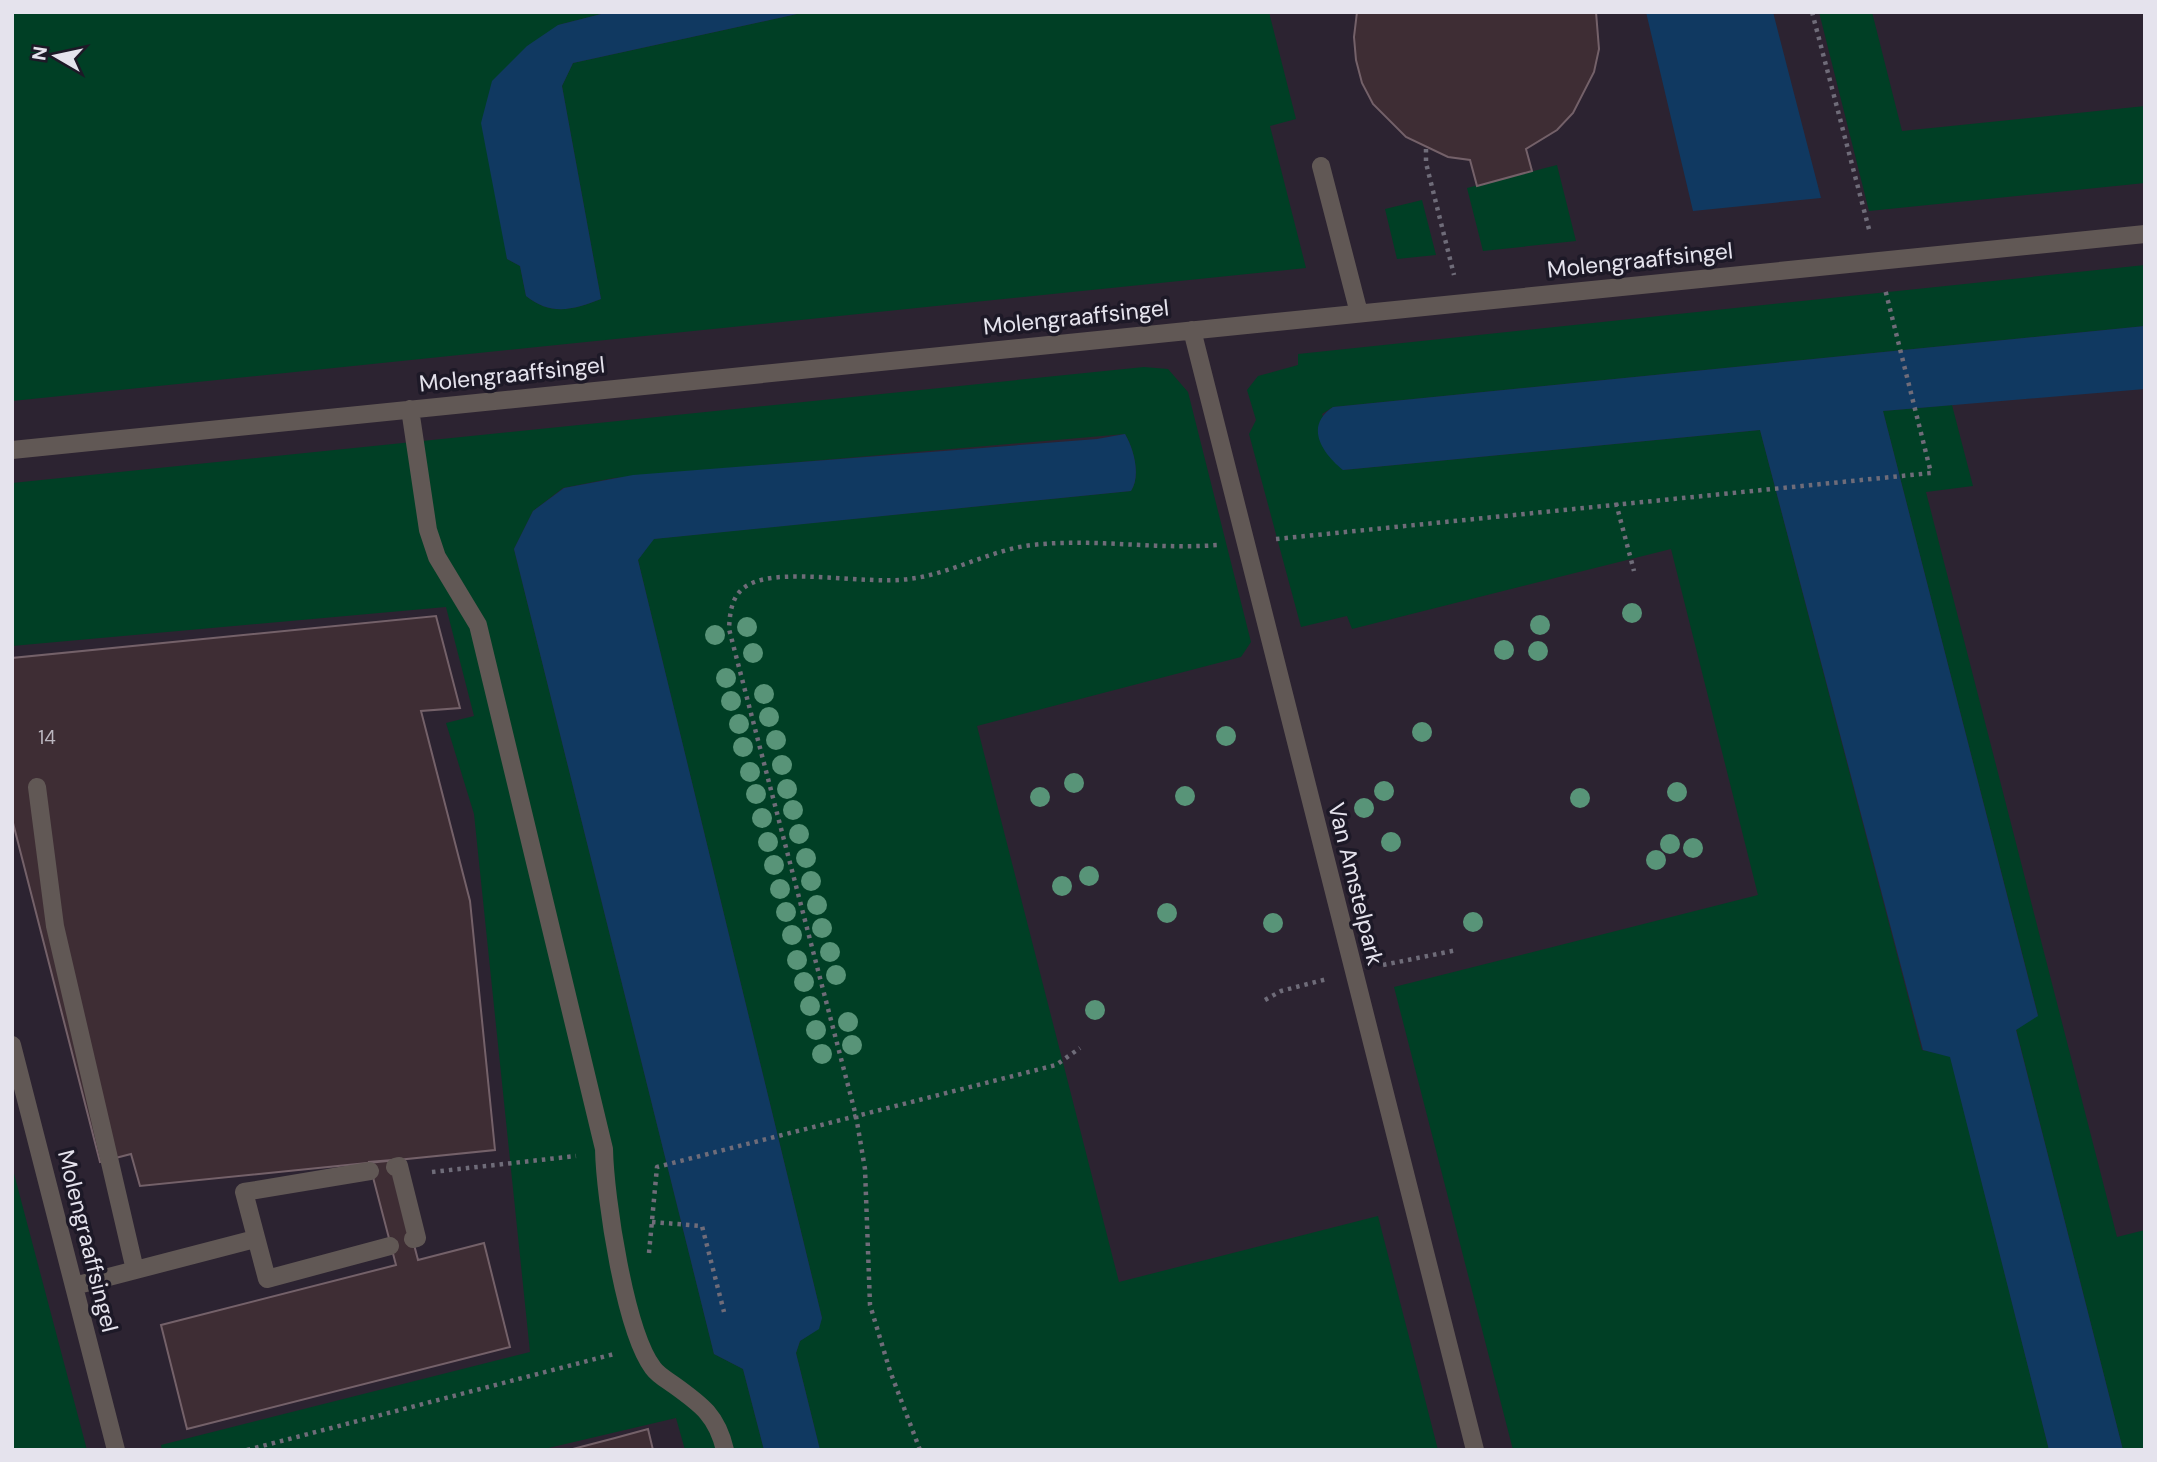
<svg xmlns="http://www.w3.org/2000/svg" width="2157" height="1462" font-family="'DM Sans',sans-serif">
<rect width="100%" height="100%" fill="#1d1927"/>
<path fill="#2c2331" d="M 262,12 L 2145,12 L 2145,1450 L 24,1450 L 12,1401 L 12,76 Z"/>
<path fill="#003f25" d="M 12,12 L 609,12 L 558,25 L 501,215 L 507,259 L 520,266 L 526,296 C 551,316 573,310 601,299 L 562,86 L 573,63 L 806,12 L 1269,12 L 1296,119 L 1270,126 L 1306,268 L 12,401 Z
M 1819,12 L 1872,12 L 1902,131 L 2145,106 L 2145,183 L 1869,211 Z
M 1557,165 L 1576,241 L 1483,251 L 1467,188 Z
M 1422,200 L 1436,255 L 1397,259 L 1385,209 Z
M 2145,265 L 2145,326 L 1333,407 L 1322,414 L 1343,470 L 1760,430 L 1922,1050 L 1950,1056 L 2049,1450 L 1513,1450 L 1394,987 L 1758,895 L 1671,549 L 1352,629 L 1347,616 L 1301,627 L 1249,434 L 1256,420 L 1247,390 L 1258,376 L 1298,365 L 1298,354 Z
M 1144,367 L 1168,369 L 1188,392 L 1251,642 L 1241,657 L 977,726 L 1119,1282 L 1378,1216 L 1438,1450 L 820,1450 L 796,1353 L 800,1341 L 818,1329 L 822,1318 L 638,560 L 653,539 L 1131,491 C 1141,476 1134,449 1125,434 L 614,478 L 563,488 L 533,511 L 514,549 L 714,1354 L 743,1369 L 764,1450 L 685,1450 L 676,1418 L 540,1450 L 162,1450 L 161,1445 L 530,1352 L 474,814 L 446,723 L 474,716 L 446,607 L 12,646 L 12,483 Z
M 1952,405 L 1973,486 L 1926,492 L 2117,1237 L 2145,1230 L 2145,1450 L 2123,1450 L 2016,1029 L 2038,1015 L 1883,411 Z
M 12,1166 L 87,1450 L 12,1450 Z"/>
<path fill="#103961" d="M 609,12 L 806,12 L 573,63 L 562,86 L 601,299 C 573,310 551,316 526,296 L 520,266 L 507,259 L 481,123 L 492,81 L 527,46 L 558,25 Z
M 1646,12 L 1773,12 L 1821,198 L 1693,211 Z
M 2145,326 L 2145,389 L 1883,411 L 2038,1016 L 2016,1030 L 2123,1450 L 2049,1450 L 1950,1057 L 1923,1050 L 1760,430 L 1343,470 C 1322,453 1304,426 1333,407 Z
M 1125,434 C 1134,449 1141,476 1131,491 L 654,539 L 638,560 L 822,1318 L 819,1329 L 800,1341 L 796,1353 L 820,1450 L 764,1450 L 743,1369 L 714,1354 L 514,549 L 533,511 L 564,488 L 633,475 L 1097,439 Z"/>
<path fill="#3e2d34" stroke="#746169" stroke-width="2" d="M 1357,12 L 1596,12 L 1599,49 L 1594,72 L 1573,113 L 1557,130 L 1526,149 L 1532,171 L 1477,186 L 1470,160 L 1448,157 L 1406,137 L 1373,104 L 1362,83 L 1356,60 L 1354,37 Z
M 436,616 L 460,708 L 421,711 L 470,901 L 495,1150 L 140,1186 L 131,1154 L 100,1162 L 12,819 L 12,658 Z
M 392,1160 L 418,1260 L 484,1243 L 510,1347 L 187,1429 L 161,1325 L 396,1265 L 369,1162 Z
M 648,1429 L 653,1450 L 569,1450 L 615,1438 Z"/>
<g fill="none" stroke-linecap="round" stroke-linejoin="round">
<path stroke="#6f6c79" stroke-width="4.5" stroke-dasharray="3.5 5" stroke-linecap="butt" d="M 1812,12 L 1870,233
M 1426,149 L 1426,163 L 1454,275
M 1616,503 L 1634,571
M 1276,539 L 1931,473 L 1885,289
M 1383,965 L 1457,950
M 1265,1000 L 1281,991 L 1327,979
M 432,1172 L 576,1156
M 652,1222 L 702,1226 L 724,1312
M 649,1253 L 657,1167 L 1056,1065 L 1080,1048
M 247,1450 L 614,1354
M 920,1450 L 890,1371 L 870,1305 L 865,1169 L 856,1116 L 729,629 C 730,610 732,593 750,584 C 783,567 867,585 909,579 C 951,574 990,550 1032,545 C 1094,538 1156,550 1218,545"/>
<path stroke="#615855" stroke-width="18" d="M 1321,166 L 1359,313
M 1192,330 L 1475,1450
M 410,409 L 428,530 L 437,557 L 478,625 L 604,1149 C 605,1198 625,1331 653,1368 C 658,1375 667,1380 674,1385 C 702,1405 717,1416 725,1450
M 12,450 L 2145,234
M 37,787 L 55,926 L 135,1270
M 12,1045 L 116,1450
M 395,1167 L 399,1166 L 417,1238 L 413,1239
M 370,1171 L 244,1192 L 267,1279 L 390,1246
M 74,1286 L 255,1239"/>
</g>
<g fill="#589478">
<circle cx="1632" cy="613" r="10"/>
<circle cx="1540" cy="625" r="10"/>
<circle cx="747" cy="627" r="10"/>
<circle cx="715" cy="635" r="10"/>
<circle cx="1504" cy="650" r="10"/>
<circle cx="1538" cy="651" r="10"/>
<circle cx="753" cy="653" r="10"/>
<circle cx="726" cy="678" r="10"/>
<circle cx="764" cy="694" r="10"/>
<circle cx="731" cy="701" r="10"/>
<circle cx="769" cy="717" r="10"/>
<circle cx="739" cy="724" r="10"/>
<circle cx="1422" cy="732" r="10"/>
<circle cx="1226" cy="736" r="10"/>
<circle cx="776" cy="740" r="10"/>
<circle cx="743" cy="747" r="10"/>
<circle cx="782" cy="765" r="10"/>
<circle cx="750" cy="772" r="10"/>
<circle cx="1074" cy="783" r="10"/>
<circle cx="787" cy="789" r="10"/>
<circle cx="1384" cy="791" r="10"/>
<circle cx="1677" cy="792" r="10"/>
<circle cx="756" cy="794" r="10"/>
<circle cx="1185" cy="796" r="10"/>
<circle cx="1040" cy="797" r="10"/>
<circle cx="1580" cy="798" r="10"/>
<circle cx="1364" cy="808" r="10"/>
<circle cx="793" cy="810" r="10"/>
<circle cx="762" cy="818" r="10"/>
<circle cx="799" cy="834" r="10"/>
<circle cx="768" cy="842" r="10"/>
<circle cx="1391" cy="842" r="10"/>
<circle cx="1670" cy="844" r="10"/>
<circle cx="1693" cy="848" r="10"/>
<circle cx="806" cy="858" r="10"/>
<circle cx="1656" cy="860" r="10"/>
<circle cx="774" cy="865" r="10"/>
<circle cx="1089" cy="876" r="10"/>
<circle cx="811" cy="881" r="10"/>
<circle cx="1062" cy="886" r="10"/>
<circle cx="780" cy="889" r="10"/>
<circle cx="817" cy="905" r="10"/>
<circle cx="786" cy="912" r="10"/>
<circle cx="1167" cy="913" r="10"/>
<circle cx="1473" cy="922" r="10"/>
<circle cx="1273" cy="923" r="10"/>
<circle cx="822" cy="928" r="10"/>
<circle cx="792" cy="935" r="10"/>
<circle cx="830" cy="952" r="10"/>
<circle cx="797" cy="960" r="10"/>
<circle cx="836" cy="975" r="10"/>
<circle cx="804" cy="982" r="10"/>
<circle cx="810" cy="1006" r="10"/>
<circle cx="1095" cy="1010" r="10"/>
<circle cx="848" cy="1022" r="10"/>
<circle cx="816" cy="1030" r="10"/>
<circle cx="852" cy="1045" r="10"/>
<circle cx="822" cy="1054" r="10"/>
</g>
<g text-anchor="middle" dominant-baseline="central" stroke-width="7" stroke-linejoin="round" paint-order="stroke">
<g font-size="19" fill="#bbb6bf">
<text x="47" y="737">14</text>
</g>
<g font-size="23" fill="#e5e3ed" stroke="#1d1927">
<text transform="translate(1640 260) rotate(-6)">Molengraaffsingel</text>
<text transform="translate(1076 317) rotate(-6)">Molengraaffsingel</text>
<text transform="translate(512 374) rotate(-6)">Molengraaffsingel</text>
<text transform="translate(1356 884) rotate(76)">Van Amstelpark</text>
<text transform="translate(88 1241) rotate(76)">Molengraaffsingel</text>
</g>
</g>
<rect width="2157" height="1462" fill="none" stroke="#e5e3ed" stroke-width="28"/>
<g transform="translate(56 56) rotate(279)" stroke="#1d1927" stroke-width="5" paint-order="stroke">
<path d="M0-5L12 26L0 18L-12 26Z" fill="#e5e3ed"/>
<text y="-10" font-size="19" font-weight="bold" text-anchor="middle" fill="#e5e3ed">N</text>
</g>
</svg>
